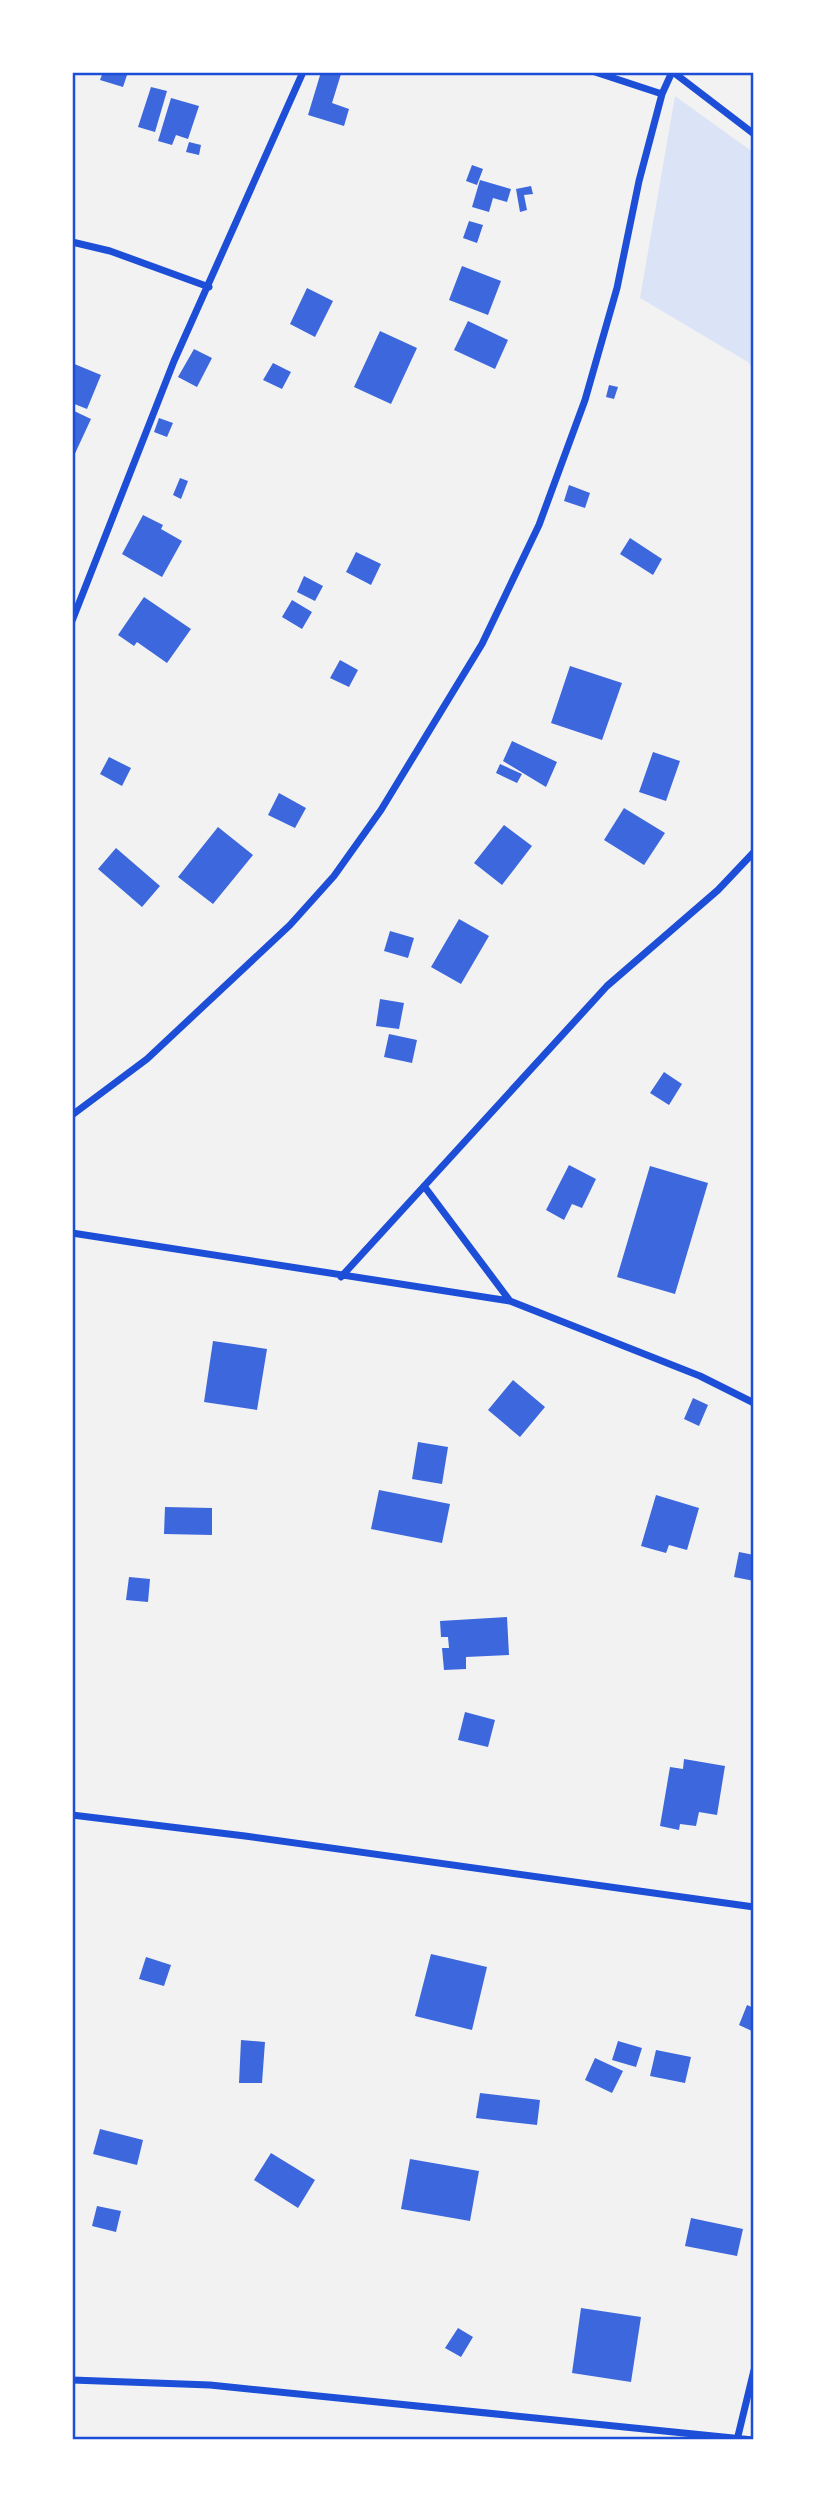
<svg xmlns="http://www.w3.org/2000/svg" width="826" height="2512" font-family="Raleway,sans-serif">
<rect width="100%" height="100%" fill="#f2f2f2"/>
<path fill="#dbe4f7" d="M 675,96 L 754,153 L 754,370 L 748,362 L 640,298 Z"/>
<path fill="#3d67dc" d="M 103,72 L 128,72 L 123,87 L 100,80 Z
M 321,72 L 341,74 L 332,103 L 349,109 L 344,126 L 308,115 Z
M 151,87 L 167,91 L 155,132 L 138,127 Z
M 171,98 L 199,106 L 188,139 L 176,135 L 172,145 L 158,141 Z
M 189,142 L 201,145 L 199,155 L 186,152 Z
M 472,165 L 483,169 L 477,185 L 466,181 Z
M 480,180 L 511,189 L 507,202 L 493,198 L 489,212 L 472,207 Z
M 531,186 L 533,194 L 524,195 L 527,210 L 520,212 L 516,189 Z
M 469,221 L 483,225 L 477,243 L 463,238 Z
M 462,266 L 501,281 L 488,315 L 449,300 Z
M 307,288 L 333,301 L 315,337 L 290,324 Z
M 468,321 L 508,340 L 495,369 L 454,350 Z
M 380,331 L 417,348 L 391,404 L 354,387 Z
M 194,349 L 212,358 L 197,387 L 178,377 Z
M 72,363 L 101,375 L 87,409 L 72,403 Z
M 273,363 L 291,372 L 282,389 L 263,380 Z
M 609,385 L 618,387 L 614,399 L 606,397 Z
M 72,410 L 91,419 L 72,460 Z
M 159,418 L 173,423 L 167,437 L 154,432 Z
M 180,478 L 188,481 L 181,499 L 173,495 Z
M 569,485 L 590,493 L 585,508 L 564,501 Z
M 143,515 L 163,525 L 161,529 L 182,541 L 162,577 L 122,554 Z
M 630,538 L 662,559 L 653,575 L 620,554 Z
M 356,552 L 381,564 L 371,585 L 346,572 Z
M 304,576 L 323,586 L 315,601 L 297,592 Z
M 144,597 L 191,629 L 167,663 L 137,642 L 134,646 L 118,635 Z
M 292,600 L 312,612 L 302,629 L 282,617 Z
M 340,660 L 358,670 L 349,687 L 330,678 Z
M 570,666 L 622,683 L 602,740 L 551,723 Z
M 512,741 L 557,762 L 546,787 L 503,761 Z
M 653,752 L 680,761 L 666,801 L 639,792 Z
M 109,757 L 131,768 L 122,786 L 100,774 Z
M 500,764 L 522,774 L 517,783 L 496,773 Z
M 279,793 L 306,808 L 295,828 L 268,815 Z
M 624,808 L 665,833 L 644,865 L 604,840 Z
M 504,825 L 532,846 L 502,885 L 474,863 Z
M 218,827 L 253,855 L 213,904 L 178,877 Z
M 116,848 L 160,886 L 142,907 L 98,869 Z
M 459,919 L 489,936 L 461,984 L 431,967 Z
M 390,931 L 414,938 L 408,958 L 384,951 Z
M 380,999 L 404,1003 L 399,1029 L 376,1026 Z
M 389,1034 L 417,1040 L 412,1063 L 384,1057 Z
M 664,1072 L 682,1084 L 669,1105 L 650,1093 Z
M 569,1165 L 596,1179 L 582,1208 L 572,1204 L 564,1220 L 546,1210 Z
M 650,1166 L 708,1183 L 675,1294 L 617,1277 Z
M 213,1341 L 267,1349 L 257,1410 L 204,1402 Z
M 513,1380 L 545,1407 L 520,1437 L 488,1410 Z
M 693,1398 L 708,1405 L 699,1426 L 684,1419 Z
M 418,1442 L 448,1447 L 442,1484 L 412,1479 Z
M 379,1490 L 450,1504 L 442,1543 L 371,1529 Z
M 656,1495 L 699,1508 L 687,1550 L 669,1545 L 666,1553 L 641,1546 Z
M 165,1507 L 212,1508 L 212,1535 L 164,1534 Z
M 739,1552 L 754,1555 L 754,1581 L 734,1577 Z
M 129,1577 L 150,1579 L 148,1602 L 126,1600 Z
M 507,1617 L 509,1655 L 466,1657 L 466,1669 L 444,1670 L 442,1648 L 449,1648 L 448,1637 L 441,1637 L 440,1621 Z
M 465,1712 L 495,1720 L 488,1747 L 458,1740 Z
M 684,1759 L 725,1766 L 717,1815 L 699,1812 L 696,1826 L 680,1824 L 679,1830 L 660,1826 L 670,1767 L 683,1769 Z
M 431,1954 L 487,1967 L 472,2030 L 415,2016 Z
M 146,1957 L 171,1965 L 164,1986 L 139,1979 Z
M 747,2005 L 754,2008 L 754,2032 L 739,2025 Z
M 241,2040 L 265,2042 L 262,2083 L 239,2083 Z
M 618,2041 L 642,2048 L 636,2067 L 612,2060 Z
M 656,2050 L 691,2057 L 685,2083 L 650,2076 Z
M 595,2058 L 623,2071 L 612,2093 L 585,2080 Z
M 480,2093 L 540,2100 L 537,2125 L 476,2118 Z
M 100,2129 L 143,2140 L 137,2165 L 93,2154 Z
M 271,2153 L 315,2180 L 298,2208 L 254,2180 Z
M 410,2159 L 479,2171 L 470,2221 L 401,2209 Z
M 97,2206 L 121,2211 L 116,2232 L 92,2226 Z
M 691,2218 L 743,2229 L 737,2256 L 685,2246 Z
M 581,2308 L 641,2317 L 631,2382 L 572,2373 Z
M 458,2328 L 473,2337 L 461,2357 L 445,2348 Z"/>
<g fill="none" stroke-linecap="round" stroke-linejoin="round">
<path stroke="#1d4ed8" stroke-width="7" d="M 595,72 L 662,94
M 673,72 L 754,134
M 72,242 L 110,251 L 209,287
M 72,621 L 174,361 L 303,72
M 72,1115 L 147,1059 L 290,925 L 334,876 L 381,810 L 482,644 L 539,525 L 585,400 L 617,288 L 639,181 L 662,94 L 672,72
M 424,1186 L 510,1301
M 72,1233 L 510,1301 L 700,1376 L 754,1403
M 341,1277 L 607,986 L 718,890 L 754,852
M 72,1815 L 245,1836 L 754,1907
M 72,2380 L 210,2385 L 753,2440
M 737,2440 L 754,2370"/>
</g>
<rect width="826" height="2512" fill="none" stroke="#ffffff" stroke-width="147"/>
<rect x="74" y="74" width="678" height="2364" fill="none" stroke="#1d4ed8" stroke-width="2.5"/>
</svg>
